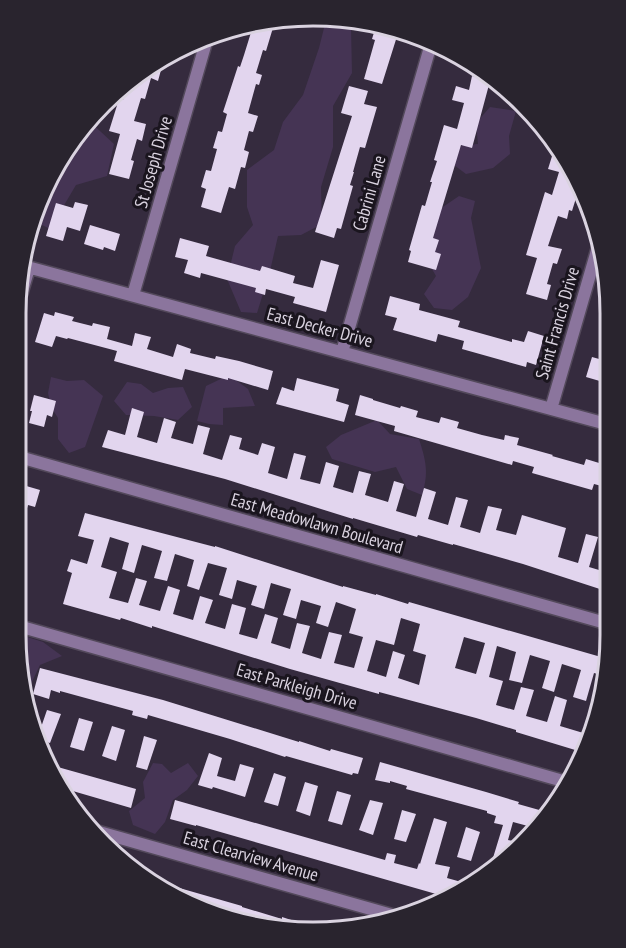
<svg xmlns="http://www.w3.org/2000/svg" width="626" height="948" font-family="'PT Sans Narrow',sans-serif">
<rect width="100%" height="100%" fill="#352b3e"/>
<path fill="#453454" d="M 326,20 L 356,24 L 351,27 L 352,73 L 333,106 L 333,147 L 321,187 L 322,224 L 301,235 L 278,236 L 270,271 L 257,313 L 241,312 L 227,279 L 235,246 L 253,225 L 247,207 L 247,170 L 274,150 L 283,122 L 303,95 L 319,48 Z
M 490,107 L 516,111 L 509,136 L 510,154 L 493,168 L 466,174 L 450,162 L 462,145 L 478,144 L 476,123 Z
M 87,119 L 114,144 L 107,176 L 76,185 L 50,229 L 34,221 L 46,182 Z
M 459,196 L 475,201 L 471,218 L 481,268 L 468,297 L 452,310 L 434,308 L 424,294 L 436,276 L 425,257 L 437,211 Z
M 229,375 L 248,389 L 255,406 L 223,408 L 223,425 L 209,424 L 197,421 L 206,386 Z
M 51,377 L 67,381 L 84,380 L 103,396 L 85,447 L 69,453 L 58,439 L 58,418 L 51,407 L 48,393 Z
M 127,382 L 141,384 L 153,393 L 168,388 L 183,387 L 192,407 L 178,420 L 154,416 L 126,415 L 114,401 Z
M 377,420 L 390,434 L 419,439 C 426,461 429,472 422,495 L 407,489 L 396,467 L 375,472 L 332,459 L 326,447 L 341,435 Z
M 15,633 L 43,642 L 62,656 L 40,665 L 29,688 L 36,718 L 31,731 Z
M 153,763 L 162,764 L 171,773 L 188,763 L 198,776 L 187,790 L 173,800 L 165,822 L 155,834 L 133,825 L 129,811 L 145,798 L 143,782 Z"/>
<path fill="#e2d5ee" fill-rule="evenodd" d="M 275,21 L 266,51 L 263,50 L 256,73 L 262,75 L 259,85 L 256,84 L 248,113 L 258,116 L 253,132 L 249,131 L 244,150 L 249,152 L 245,168 L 241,167 L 235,189 L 229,187 L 221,213 L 201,207 L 206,189 L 201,187 L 206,170 L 211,171 L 217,149 L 213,148 L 218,131 L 222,132 L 227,114 L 223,112 L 238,66 L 240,67 L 244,55 L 253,26 Z
M 376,26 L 399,30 L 382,84 L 364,79 L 375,40 L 372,39 Z
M 164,59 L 158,81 L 151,78 L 145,99 L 141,98 L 134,121 L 146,124 L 142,141 L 137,139 L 131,160 L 134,161 L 129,179 L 109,174 L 120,134 L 109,131 L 119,99 L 123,100 L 126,88 Z
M 472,76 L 490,81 L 472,148 L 461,145 L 433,238 L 439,240 L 435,252 L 441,254 L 436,270 L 408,262 L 411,251 L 409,250 L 422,205 L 425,206 L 432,182 L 430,182 L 437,161 L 434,160 L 444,125 L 457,129 L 464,103 L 452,100 L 456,86 L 469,90 Z
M 349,86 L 368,91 L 364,104 L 377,107 L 365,148 L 360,147 L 353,172 L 354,172 L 350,185 L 353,186 L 341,229 L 337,228 L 334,238 L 315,232 L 352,116 L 341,113 Z
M 553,153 L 560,155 L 581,182 L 572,211 L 569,210 L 567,219 L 558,216 L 548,246 L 562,249 L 557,264 L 553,263 L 547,284 L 551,285 L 547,300 L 526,294 L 537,258 L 526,255 L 545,192 L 552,195 L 559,172 L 548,169 Z
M 75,202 L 88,205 L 80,231 L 67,227 L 63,241 L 46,236 L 56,203 L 73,208 Z
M 90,225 L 120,234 L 115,251 L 104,247 L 103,250 L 84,244 Z
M 180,238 L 209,246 L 206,256 L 260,271 L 262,266 L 295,276 L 293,283 L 313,288 L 321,260 L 339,265 L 326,312 L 293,303 L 295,297 L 266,289 L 265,295 L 255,292 L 256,288 L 201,273 L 200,278 L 184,273 L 188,260 L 175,257 Z
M 390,296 L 420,304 L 419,310 L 460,321 L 458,327 L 512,342 L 512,339 L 524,342 L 528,331 L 544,336 L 536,365 L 527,362 L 526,367 L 462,349 L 464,341 L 438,334 L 436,342 L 393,330 L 397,318 L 385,315 Z
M 55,312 L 74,317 L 72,321 L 92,326 L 93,323 L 110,327 L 107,339 L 132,346 L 135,333 L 151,337 L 147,349 L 173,357 L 177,344 L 191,349 L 190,353 L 215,359 L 216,356 L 239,361 L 273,371 L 268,390 L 228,378 L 228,380 L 185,369 L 182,380 L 114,361 L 117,351 L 68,338 L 67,339 L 56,336 L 52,347 L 35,342 L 44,313 L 54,316 Z
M 592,357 L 610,362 L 610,384 L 586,377 Z
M 297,378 L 339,389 L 336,401 L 349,405 L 344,422 L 276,404 L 282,387 L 294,391 Z
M 34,395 L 56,401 L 52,417 L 47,415 L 44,427 L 29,423 L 32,411 L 30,411 Z
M 360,395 L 373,399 L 373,400 L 400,408 L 401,406 L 418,411 L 416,417 L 439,423 L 441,417 L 459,422 L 457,428 L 482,435 L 504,440 L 505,435 L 519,438 L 517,445 L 553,455 L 552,456 L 584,465 L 586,459 L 609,466 L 609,488 L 594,484 L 592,490 L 532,473 L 534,467 L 513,461 L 512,465 L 394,431 L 395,426 L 355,415 Z
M 132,408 L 144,412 L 137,437 L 157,443 L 164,418 L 176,422 L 171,438 L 193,444 L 198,425 L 210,428 L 203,454 L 222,460 L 230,435 L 242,438 L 239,449 L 258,455 L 262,443 L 275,447 L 268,473 L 287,479 L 294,453 L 306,456 L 300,479 L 320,484 L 326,462 L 339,466 L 333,487 L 353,493 L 359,471 L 371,474 L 365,495 L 388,502 L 394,481 L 404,484 L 396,511 L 416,517 L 424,488 L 436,492 L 428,519 L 448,525 L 456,497 L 468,500 L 460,527 L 480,533 L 488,506 L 502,509 L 496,530 L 516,535 L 522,515 L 566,528 L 558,557 L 578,563 L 586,534 L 598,537 L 589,567 L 609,573 L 609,592 L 523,564 L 453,544 L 453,545 L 418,535 L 417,537 L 353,518 L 353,519 L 225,479 L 102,447 L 108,430 L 125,435 Z
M 16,483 L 40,490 L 35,507 L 28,505 L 25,515 L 16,512 Z
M 85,513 L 215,547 L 215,546 L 343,587 L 343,586 L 376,595 L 376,594 L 408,604 L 409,602 L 608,659 L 608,677 L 594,673 L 586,701 L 573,697 L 581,670 L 562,664 L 554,692 L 542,688 L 550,661 L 530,655 L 522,683 L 509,680 L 516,652 L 497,646 L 489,677 L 503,681 L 496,705 L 514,710 L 521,687 L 534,690 L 526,716 L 547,722 L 555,696 L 567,700 L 560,726 L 590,735 L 585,753 L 516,732 L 516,730 L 476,718 L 379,692 L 379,694 L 290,669 L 152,626 L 152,628 L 121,618 L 120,620 L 63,604 L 72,573 L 67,571 L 71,559 L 87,564 L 94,540 L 78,536 ZM 110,537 L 129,543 L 122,569 L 134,573 L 142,545 L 162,551 L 154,578 L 167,581 L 175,554 L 194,560 L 187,586 L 199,590 L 208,563 L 227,568 L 219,595 L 232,599 L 237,580 L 257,586 L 251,605 L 264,609 L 271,583 L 291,589 L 283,615 L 296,619 L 301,600 L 321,606 L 316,623 L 328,627 L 336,602 L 356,609 L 349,633 L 363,637 L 354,668 L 334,663 L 342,635 L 329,632 L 321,659 L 302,653 L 310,626 L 297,623 L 290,649 L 271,643 L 278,618 L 265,614 L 257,639 L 239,634 L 246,608 L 232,604 L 225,629 L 205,623 L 213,600 L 200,596 L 193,620 L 173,614 L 180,590 L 168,586 L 160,611 L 139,605 L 147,581 L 136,578 L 128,603 L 109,598 L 117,572 L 101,567 ZM 401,618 L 420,624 L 413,651 L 426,655 L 419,685 L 398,678 L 405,655 L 393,651 L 386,677 L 367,671 L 376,640 L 394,645 ZM 464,637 L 485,643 L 476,674 L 455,668 Z
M 16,540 L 27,543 L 19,573 L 15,572 Z
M 40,668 L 163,700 L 299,742 L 299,741 L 330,751 L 331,749 L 363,758 L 358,774 L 353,773 L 352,775 L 286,756 L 285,757 L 230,739 L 148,715 L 147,719 L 132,715 L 133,711 L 60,691 L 60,693 L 51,690 L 49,699 L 33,694 Z
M 47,710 L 61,714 L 50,743 L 37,739 Z
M 79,718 L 93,722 L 84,751 L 70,747 Z
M 112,726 L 125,730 L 116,761 L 102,756 Z
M 144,736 L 157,740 L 147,770 L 136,767 Z
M 209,753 L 222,758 L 217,776 L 235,781 L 240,764 L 254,768 L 245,797 L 213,787 L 212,789 L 198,785 Z
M 380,762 L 486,792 L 519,802 L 518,804 L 550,813 L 539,829 L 513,822 L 508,840 L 513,841 L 509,855 L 489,871 L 503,825 L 494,823 L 496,816 L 487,813 L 487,811 L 406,789 L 407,786 L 390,781 L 390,783 L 375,780 Z
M 47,764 L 136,789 L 131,808 L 59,787 Z
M 274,773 L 286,777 L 278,806 L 264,802 Z
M 305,782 L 318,786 L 310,816 L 296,811 Z
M 337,791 L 351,795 L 342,825 L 328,821 Z
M 175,800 L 385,860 L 387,853 L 396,855 L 394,863 L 417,869 L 419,863 L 420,864 L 434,818 L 447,822 L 435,864 L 450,867 L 447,878 L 472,885 L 462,893 L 450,898 L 196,825 L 196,826 L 170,819 Z
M 370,800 L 383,803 L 373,835 L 359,830 Z
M 402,810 L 416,814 L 406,842 L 394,839 Z
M 466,827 L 480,832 L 471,861 L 457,857 Z
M 155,881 L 242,906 L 242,907 L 282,919 L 282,917 L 322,930 L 293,932 L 199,910 L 154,884 Z"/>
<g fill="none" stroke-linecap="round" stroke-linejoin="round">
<g stroke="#53495b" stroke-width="15">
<path id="street" d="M 20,265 L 610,425
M 133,295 L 207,39
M 17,308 L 29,268
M 342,352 L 431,44
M 551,409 L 598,247
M 16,456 L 609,624
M 15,625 L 570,783
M 92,830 L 399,917"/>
</g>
<use href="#street" stroke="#8b759d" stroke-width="12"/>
</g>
<g text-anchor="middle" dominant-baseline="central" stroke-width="6" stroke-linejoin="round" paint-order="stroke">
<g font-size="18" fill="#dad3e0" stroke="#1a151e">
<text transform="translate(153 162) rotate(-74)">St Joseph Drive</text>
<text transform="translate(369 193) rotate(-74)">Cabrini Lane</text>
<text transform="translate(557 323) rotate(-74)">Saint Francis Drive</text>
<text transform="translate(320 327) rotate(15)">East Decker Drive</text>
<text transform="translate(317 523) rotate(16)">East Meadowlawn Boulevard</text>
<text transform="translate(297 686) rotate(16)">East Parkleigh Drive</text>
<text transform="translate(251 856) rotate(16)">East Clearview Avenue</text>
</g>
</g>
<path d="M0 0H626V948H0ZM313 26H313A287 287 0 0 1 600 313V635A287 287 0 0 1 313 922H313A287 287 0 0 1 26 635V313A287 287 0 0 1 313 26Z" fill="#29242e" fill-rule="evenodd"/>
<path fill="none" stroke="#dad3e0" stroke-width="3" d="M313 26H313A287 287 0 0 1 600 313V635A287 287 0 0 1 313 922H313A287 287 0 0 1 26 635V313A287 287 0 0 1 313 26Z"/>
</svg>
